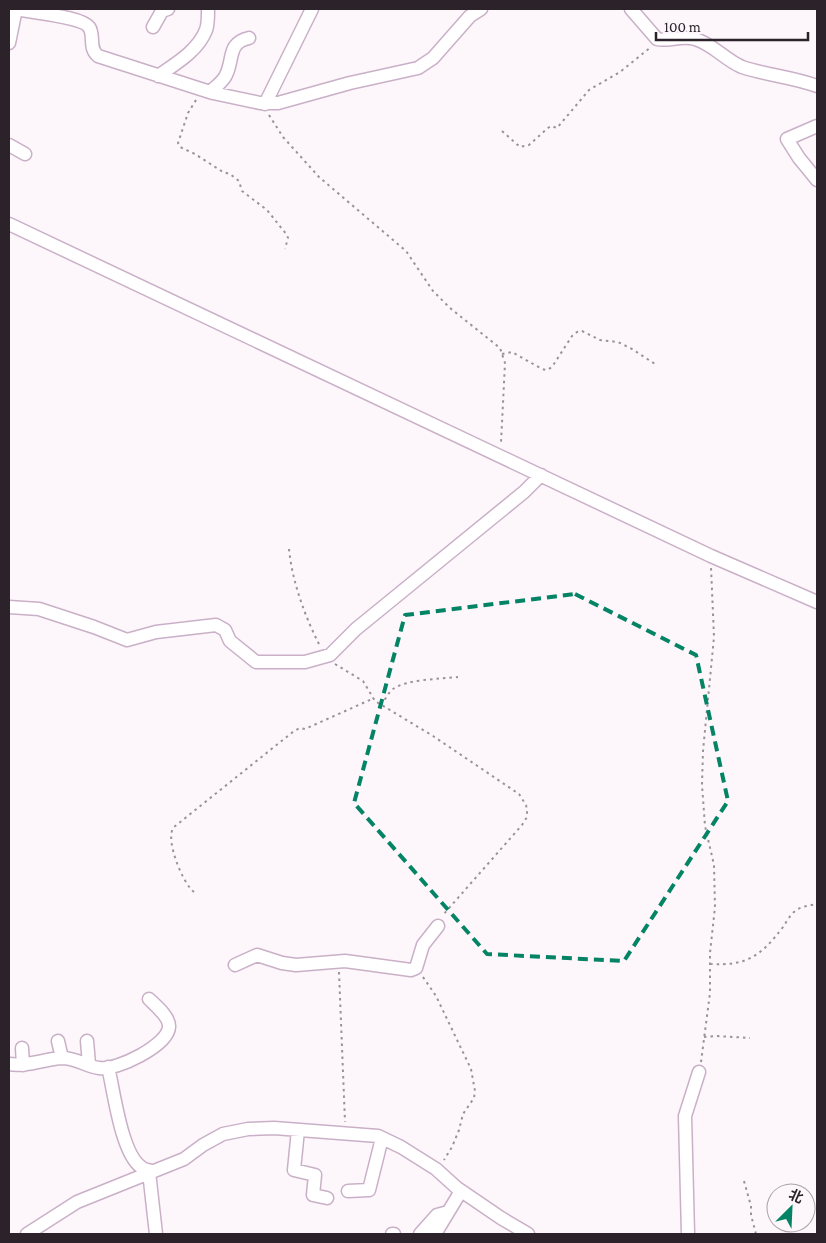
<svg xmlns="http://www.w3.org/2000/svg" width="826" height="1243" font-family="'Crimson Pro','Noto Sans SC',serif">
<rect width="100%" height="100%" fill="#fdf7fc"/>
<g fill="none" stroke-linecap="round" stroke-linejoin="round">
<g stroke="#cab0c7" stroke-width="15">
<path id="minor" d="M 16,9 C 31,13 81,16 89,27 C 95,35 88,48 98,56 L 213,93 L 260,103 L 278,103 L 350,83 L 418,68 L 433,58 L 470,16 L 481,9
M 631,9 L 657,39 C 666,42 683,35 695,39 C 713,44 725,60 742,67 C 766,75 793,77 817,86
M 153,27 L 162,11 L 168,9
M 9,43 L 16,9
M 158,76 C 175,64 198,51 206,30 C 208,25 208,17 208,11
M 210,92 C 215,87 223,82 226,75 C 234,59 227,43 249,38
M 265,104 L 312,9
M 817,126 L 787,139 L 799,158 L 817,180
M 9,145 L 25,154
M 9,224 L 711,556 L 817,602
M 9,607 L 39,609 L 94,627 L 127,640 L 156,632 L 216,625 L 225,630 L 230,641 L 256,662 L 305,662 L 330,655 L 356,629 L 524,492 L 541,475
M 235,965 L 257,955 L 282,963 L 296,965 L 345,961 L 411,970 L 416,968 L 423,945 L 438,926
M 58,1041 L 62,1058
M 87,1041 L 89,1064
M 22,1048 L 23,1065
M 9,1064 C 27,1067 44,1059 62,1058 C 77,1058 87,1067 99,1068 C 117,1071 168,1045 169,1027 C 170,1017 155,1005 149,999
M 108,1067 C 114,1091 121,1153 141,1167 C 144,1170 149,1170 152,1171
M 298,1130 L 294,1170 L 315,1175 L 313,1195 L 327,1198
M 149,1172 L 156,1234
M 348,1191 L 369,1190 L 382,1138
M 27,1234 L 77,1202 L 184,1159 L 203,1145 L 223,1134 L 248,1129 L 274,1128 L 378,1136 L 401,1147 L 436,1169 L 457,1188 L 501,1218 L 528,1234
M 392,1234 L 394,1234
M 420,1234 L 437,1215 L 448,1212
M 435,1234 L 461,1191
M 688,1234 L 685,1116 L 699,1072"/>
</g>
<path stroke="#999298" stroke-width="2" stroke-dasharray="2.5 4" stroke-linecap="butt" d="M 196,100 L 188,113 L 178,143 L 180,147 L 195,154 L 223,172 L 230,174 L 239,181 L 242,191 L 267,210 L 287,235 L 288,238 L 285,249
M 269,115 L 283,137 L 319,177 L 406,251 L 433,291 L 450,308 L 500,348 L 505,363 L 501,443
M 502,131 L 520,147 L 529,145 L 548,128 L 551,126 L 557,128 L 589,90 L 620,72 L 651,47
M 502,354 L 512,352 L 542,369 L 547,370 L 552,367 L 572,336 L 577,332 L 582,331 L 600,340 L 618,342 L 632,349 L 655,364
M 289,549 C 292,581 305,617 320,646
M 335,664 L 363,681 L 375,701 L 433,736 L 519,794 L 526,805 L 527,810 L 527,817 L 522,825 L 443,915
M 381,705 C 385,700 388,693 393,689 C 407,679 441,679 458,677
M 194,892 C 183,884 164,838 174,827 L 294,731 L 300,728 L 305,729 L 372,699
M 710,964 C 747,966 761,956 783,927 C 787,921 791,913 798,909 C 804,906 811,905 817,904
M 339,972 L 345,1122
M 423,977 L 436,996 L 471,1069 L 475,1091 L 474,1098 L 463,1114 L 459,1130 L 452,1147 L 444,1160
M 704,1037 L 716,1036 L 750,1038
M 701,1062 L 710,993 L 710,953 L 715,907 L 714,865 L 705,826 L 702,785 L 703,751 L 714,637 L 711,567
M 744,1181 L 751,1206 L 751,1215 L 756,1234"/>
<use href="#minor" stroke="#fff" stroke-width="12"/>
</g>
<path fill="none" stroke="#058465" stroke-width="4" stroke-dasharray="10 6" stroke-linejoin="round" d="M 575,594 L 696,655 L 728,801 L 624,961 L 487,954 L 354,803 L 405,615 Z"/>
<rect width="826" height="1243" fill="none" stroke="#2b222a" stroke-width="20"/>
<g transform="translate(791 1208) rotate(24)"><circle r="24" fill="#fdf7fc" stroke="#a9a2a8"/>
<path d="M0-4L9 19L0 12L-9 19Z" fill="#058465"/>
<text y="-8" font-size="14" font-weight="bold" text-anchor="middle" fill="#2b222a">北</text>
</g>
<path d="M656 32v8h152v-8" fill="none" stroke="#2b222a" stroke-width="2.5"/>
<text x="664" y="32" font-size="15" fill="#2b222a" stroke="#fdf7fc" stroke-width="4" paint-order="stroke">100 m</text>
</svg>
